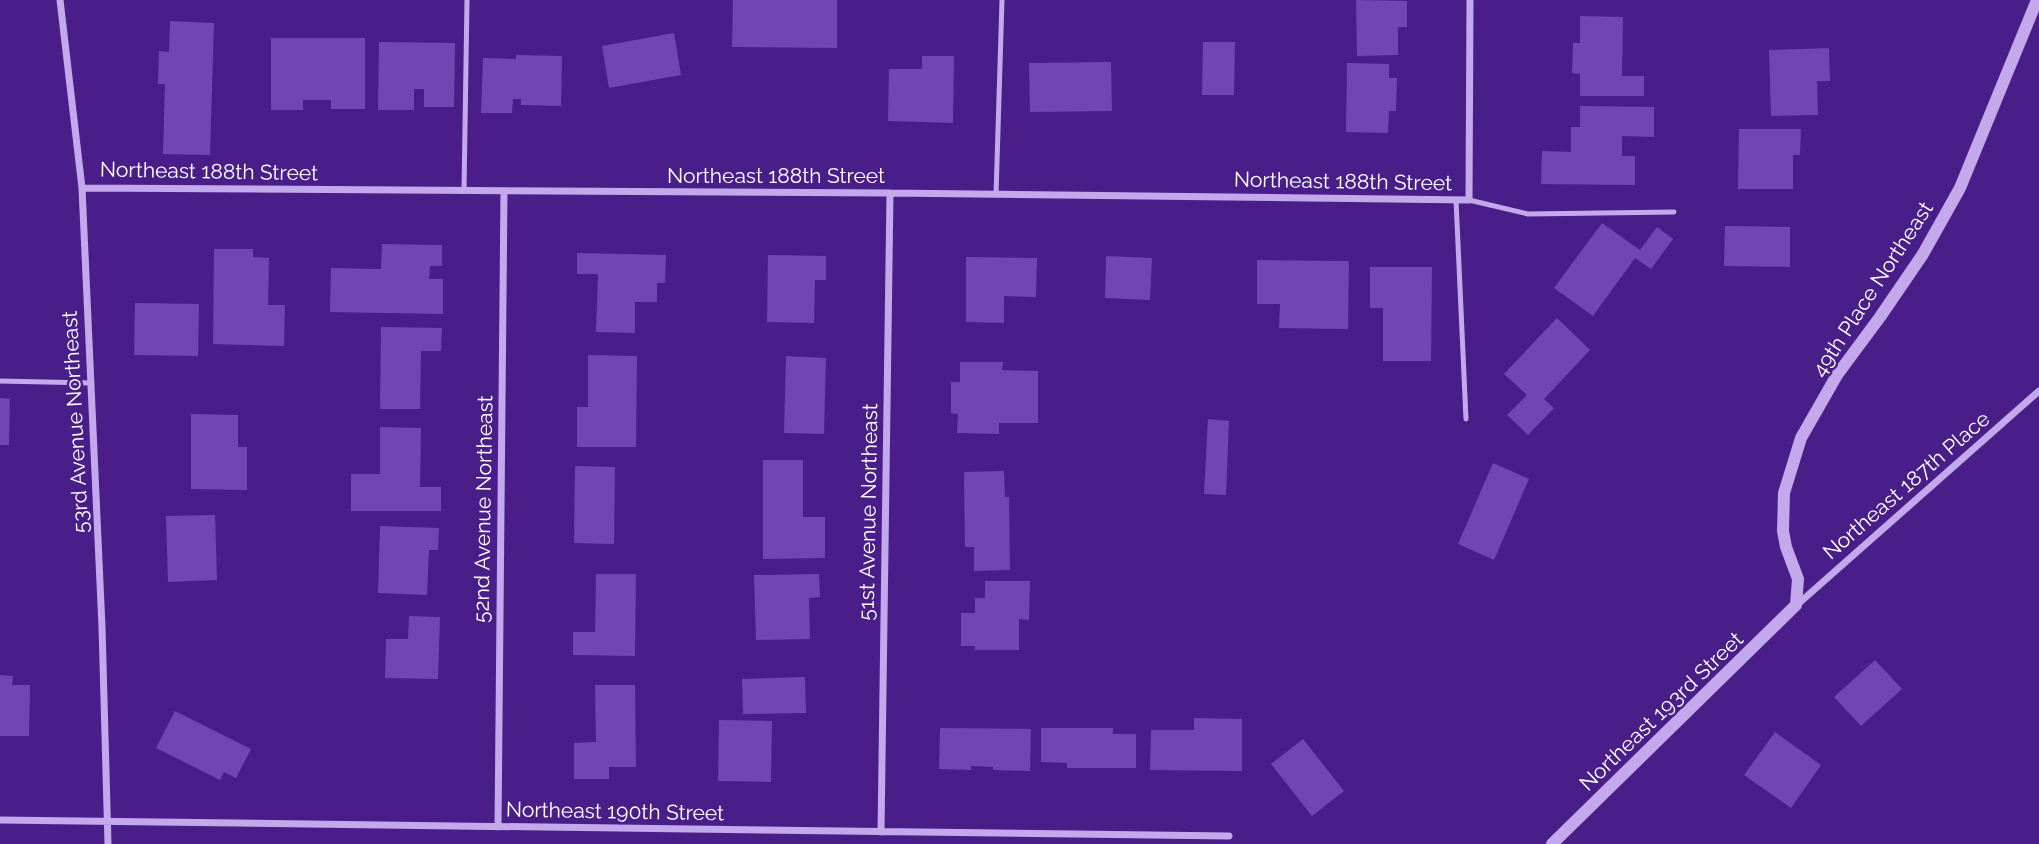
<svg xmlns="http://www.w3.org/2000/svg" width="2039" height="844" font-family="Raleway,sans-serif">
<rect width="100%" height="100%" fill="#4a1e89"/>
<path fill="#7146b2" d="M 733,0 L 837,0 L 837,48 L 732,47 Z
M 1356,0 L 1407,1 L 1407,27 L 1398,27 L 1398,55 L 1357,56 Z
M 1580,16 L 1623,17 L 1622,76 L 1644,76 L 1644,96 L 1580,96 L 1580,74 L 1572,73 L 1573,43 L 1580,43 Z
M 170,21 L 214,23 L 210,155 L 163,154 L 165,84 L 158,84 L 159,51 L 169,52 Z
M 674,33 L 681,75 L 609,88 L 602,46 Z
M 271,38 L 365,38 L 365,109 L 331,109 L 331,100 L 303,100 L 303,110 L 271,110 Z
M 379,42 L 455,43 L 454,107 L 424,107 L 424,89 L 414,89 L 414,110 L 378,110 Z
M 1203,42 L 1235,42 L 1234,95 L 1202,95 Z
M 1829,48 L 1830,81 L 1817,81 L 1818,115 L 1771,116 L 1769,50 Z
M 516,55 L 562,56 L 561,106 L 521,105 L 521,99 L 513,99 L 512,113 L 481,113 L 483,58 L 516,59 Z
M 922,56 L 954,56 L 953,123 L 888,121 L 889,69 L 922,69 Z
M 1111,62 L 1112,111 L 1030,112 L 1029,63 Z
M 1347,63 L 1389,64 L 1389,78 L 1397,78 L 1396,111 L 1389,111 L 1388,133 L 1346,132 Z
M 1580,106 L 1654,107 L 1654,137 L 1622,136 L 1622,156 L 1635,156 L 1635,185 L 1541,184 L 1542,151 L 1571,152 L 1571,127 L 1580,127 Z
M 1739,129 L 1801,129 L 1800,155 L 1793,155 L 1793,189 L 1738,189 Z
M 1602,223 L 1640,250 L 1657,227 L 1673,239 L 1651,269 L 1635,258 L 1593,316 L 1554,288 Z
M 1725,226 L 1790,227 L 1790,267 L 1724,266 Z
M 382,244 L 442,245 L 442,266 L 430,266 L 429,279 L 443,279 L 443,314 L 330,312 L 331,268 L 381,269 Z
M 214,249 L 253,249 L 253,257 L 269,258 L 268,305 L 285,305 L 284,346 L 213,344 Z
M 577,253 L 666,255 L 665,283 L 657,283 L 657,302 L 635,302 L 635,333 L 596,332 L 598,274 L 577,274 Z
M 768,255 L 826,256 L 826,280 L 815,280 L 814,323 L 767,322 Z
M 1106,256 L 1152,258 L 1150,300 L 1105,298 Z
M 966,257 L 1037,258 L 1036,297 L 1004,296 L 1004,323 L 966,322 Z
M 1257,260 L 1349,261 L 1348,329 L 1279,328 L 1280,304 L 1257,304 Z
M 1370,267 L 1432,267 L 1431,361 L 1383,361 L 1383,308 L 1370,308 Z
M 135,303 L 199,304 L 198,356 L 134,355 Z
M 1557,318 L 1590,350 L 1544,399 L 1554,408 L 1528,435 L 1507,415 L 1527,395 L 1504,374 Z
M 381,327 L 442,328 L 441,351 L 421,351 L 420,409 L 380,409 Z
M 588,355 L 637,356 L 636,447 L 577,447 L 577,407 L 588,407 Z
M 786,356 L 826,358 L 824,434 L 784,433 Z
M 960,362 L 1003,362 L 1002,370 L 1038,371 L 1038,423 L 999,423 L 999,434 L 957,433 L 958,414 L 951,413 L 951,382 L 960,382 Z
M 0,398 L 10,399 L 9,445 L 0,445 Z
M 191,414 L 238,415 L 238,447 L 247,447 L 247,490 L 191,489 Z
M 1208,419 L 1229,421 L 1226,495 L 1204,494 Z
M 380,427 L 421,428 L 420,487 L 441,487 L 441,511 L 351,511 L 351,474 L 380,474 Z
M 763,460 L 803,460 L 803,517 L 825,517 L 825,558 L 763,559 Z
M 1493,463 L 1529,479 L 1494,560 L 1458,544 Z
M 575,466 L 615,467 L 614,544 L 574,543 Z
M 1004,471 L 1005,497 L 1009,497 L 1010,570 L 974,571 L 974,547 L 965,547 L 964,472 Z
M 215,515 L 217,580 L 168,582 L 166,516 Z
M 380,526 L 439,528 L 438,550 L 429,550 L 427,595 L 378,593 Z
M 596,574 L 636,574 L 635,656 L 573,655 L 573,632 L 595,632 Z
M 819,574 L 820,597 L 809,598 L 810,639 L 756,640 L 754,575 Z
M 985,581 L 1030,581 L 1029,620 L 1019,619 L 1019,650 L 975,650 L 975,646 L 961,646 L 961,613 L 975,613 L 975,598 L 985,598 Z
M 409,616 L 440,617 L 438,679 L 385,678 L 386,639 L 408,639 Z
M 1875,660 L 1902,689 L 1861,726 L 1834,697 Z
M 0,675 L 13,676 L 12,685 L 30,685 L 29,736 L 0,736 Z
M 805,677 L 806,713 L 743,714 L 742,679 Z
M 595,685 L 635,685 L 636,767 L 609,767 L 609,779 L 574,779 L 574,743 L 596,742 Z
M 175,711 L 251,749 L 236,778 L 224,772 L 220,780 L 156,748 Z
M 1194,718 L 1242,719 L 1242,771 L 1150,770 L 1151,730 L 1194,730 Z
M 719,720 L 772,721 L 771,782 L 718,781 Z
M 940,728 L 1031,729 L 1030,771 L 993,770 L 993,767 L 971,766 L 971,770 L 939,769 Z
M 1041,728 L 1113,728 L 1113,734 L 1136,734 L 1136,768 L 1067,768 L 1067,763 L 1041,762 Z
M 1775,732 L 1821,765 L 1791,808 L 1744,775 Z
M 1303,739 L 1344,791 L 1312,816 L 1271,764 Z"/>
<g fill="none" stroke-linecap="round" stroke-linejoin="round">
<path stroke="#c3a9eb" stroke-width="5" d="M 464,191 L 467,0
M 996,195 L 1002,0
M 1456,200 L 1466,419
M 1469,200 L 1528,214 L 1674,212
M 0,381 L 91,383"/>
<path stroke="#c3a9eb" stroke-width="7" d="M 60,0 L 82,188 L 102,627 L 108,844
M 82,188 L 890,193 L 1469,200 L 1470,0
M 1798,604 L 2039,391
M 0,820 L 1229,836
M 498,827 L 504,191
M 881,832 L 890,193"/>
<path stroke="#c3a9eb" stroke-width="12" d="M 1552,844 L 1796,605 L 1798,579 L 1786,547 L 1783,531 L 1784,493 L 1801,438 L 1837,375 L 1880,317 L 1923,254 L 1960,188 L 2037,0"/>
</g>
<g text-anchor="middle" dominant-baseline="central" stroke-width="5" stroke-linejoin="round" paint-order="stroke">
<g font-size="21" fill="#fff" stroke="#4a1e89">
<text transform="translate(209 171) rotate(1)">Northeast 188th Street</text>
<text x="776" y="175">Northeast 188th Street</text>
<text transform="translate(1343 181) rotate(1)">Northeast 188th Street</text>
<text transform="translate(1872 289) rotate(-57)">49th Place Northeast</text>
<text transform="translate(75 422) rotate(-93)">53rd Avenue Northeast</text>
<text transform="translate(1906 485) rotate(-41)">Northeast 187th Place</text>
<text transform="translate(483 509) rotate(-89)">52nd Avenue Northeast</text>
<text transform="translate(868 512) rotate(-89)">51st Avenue Northeast</text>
<text transform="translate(1661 711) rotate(-44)">Northeast 193rd Street</text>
<text transform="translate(615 811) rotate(1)">Northeast 190th Street</text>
</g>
</g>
</svg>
